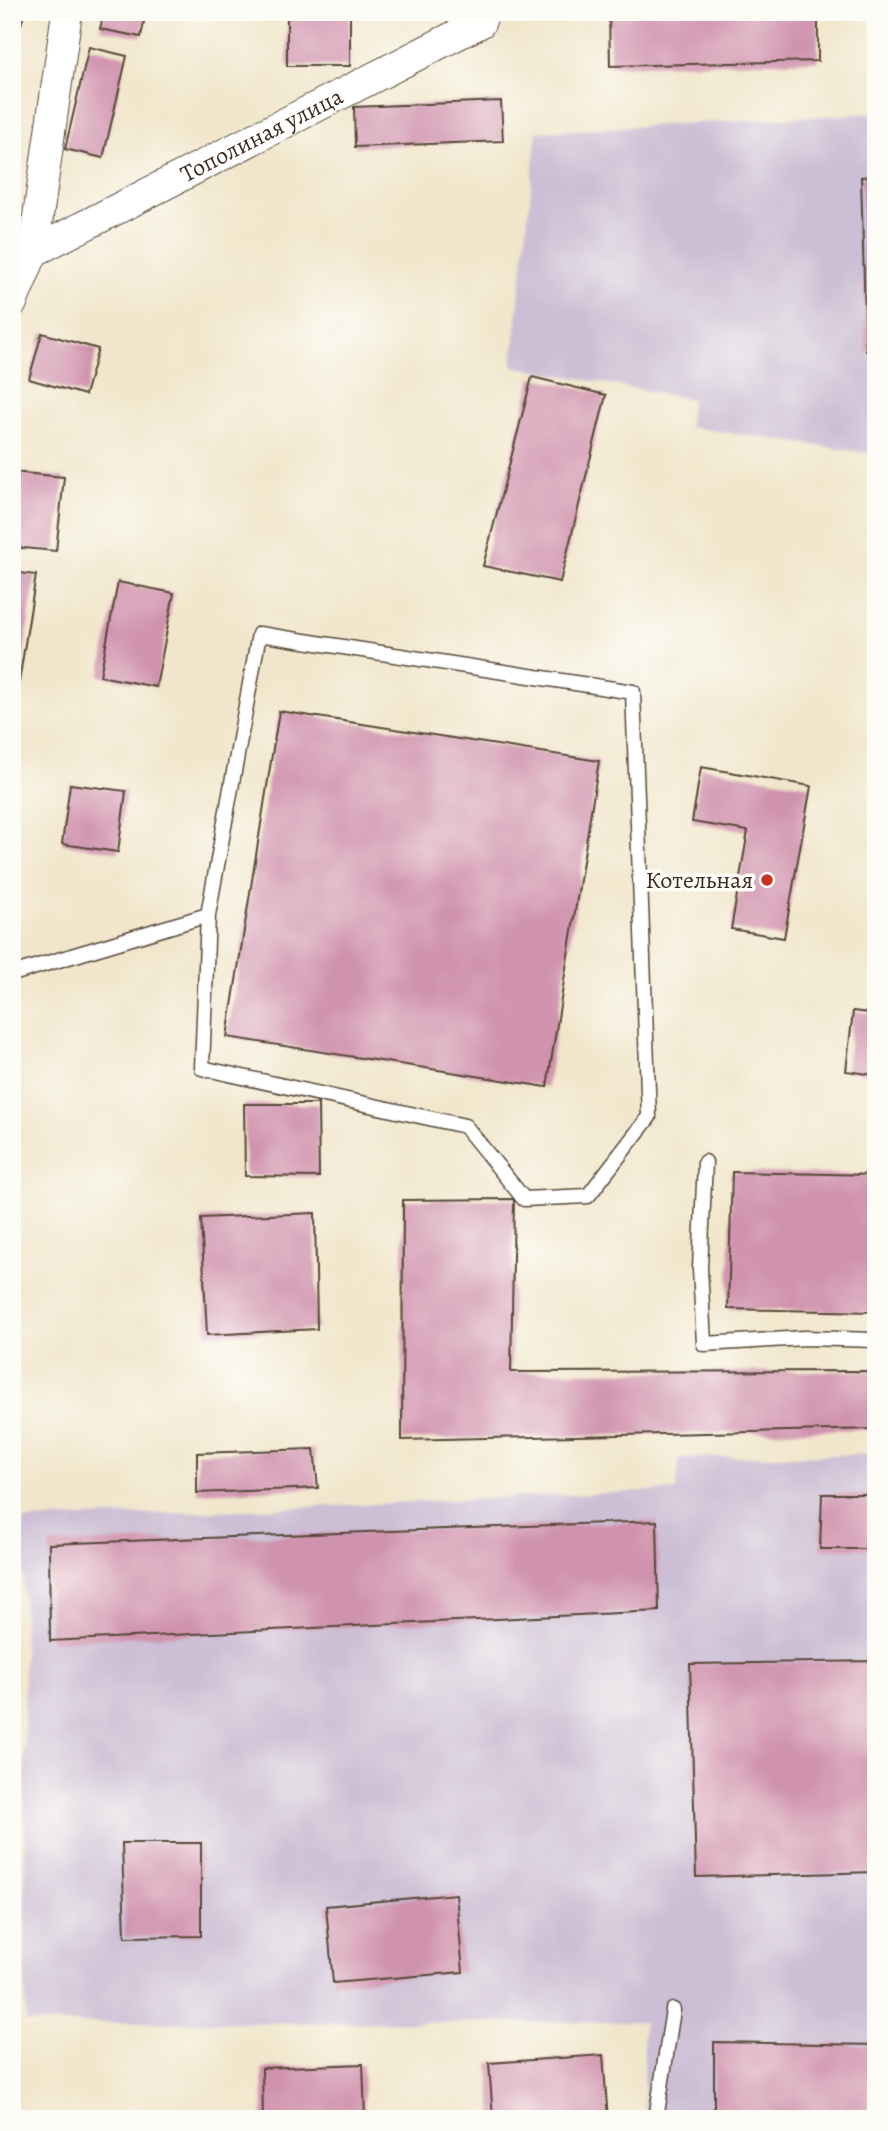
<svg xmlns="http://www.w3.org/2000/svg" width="888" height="2131" font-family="Alegreya,serif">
<rect width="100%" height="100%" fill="#fdfcf7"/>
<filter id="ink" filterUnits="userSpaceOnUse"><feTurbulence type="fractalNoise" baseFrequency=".0143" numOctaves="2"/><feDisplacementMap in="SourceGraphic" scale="14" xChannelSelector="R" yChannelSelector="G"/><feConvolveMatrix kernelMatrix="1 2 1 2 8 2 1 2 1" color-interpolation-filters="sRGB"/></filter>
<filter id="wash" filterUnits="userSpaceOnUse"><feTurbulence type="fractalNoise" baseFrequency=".00686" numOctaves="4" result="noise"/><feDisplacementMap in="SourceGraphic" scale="28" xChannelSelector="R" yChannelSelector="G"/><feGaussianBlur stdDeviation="1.57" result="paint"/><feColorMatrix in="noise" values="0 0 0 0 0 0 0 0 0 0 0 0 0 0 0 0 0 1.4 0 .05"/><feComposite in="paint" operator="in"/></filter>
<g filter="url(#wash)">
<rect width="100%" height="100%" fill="#f1e6cb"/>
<path fill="#ccbed4" d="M 876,113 L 876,454 L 689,427 L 691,399 L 512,366 L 537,132 Z
M 876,1454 L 876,2119 L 645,2119 L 643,2022 L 26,2023 L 23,1520 L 676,1490 L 679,1458 Z"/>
<g id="blocks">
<path fill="#d093ad" d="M 12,12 L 25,12 L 18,33 L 12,31 Z
M 104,12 L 146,12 L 141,37 L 100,29 Z
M 287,12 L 350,12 L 350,66 L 287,66 Z
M 609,12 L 818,12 L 818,61 L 610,66 Z
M 89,47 L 127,56 L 103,158 L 65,149 Z
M 501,101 L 503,141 L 355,147 L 354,107 Z
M 876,176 L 876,350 L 866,351 L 861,177 Z
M 42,333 L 98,349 L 85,395 L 29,379 Z
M 532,377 L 606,395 L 560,582 L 483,566 Z
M 12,472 L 64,477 L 56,551 L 12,547 Z
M 12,572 L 36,575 L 19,682 L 12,681 Z
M 118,582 L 174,593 L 156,687 L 100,676 Z
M 279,711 L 599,761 L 547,1087 L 227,1037 Z
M 701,767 L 811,786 L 784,938 L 731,929 L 748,831 L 692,822 Z
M 70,784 L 126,791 L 118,852 L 62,844 Z
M 853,1011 L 876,1014 L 876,1075 L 846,1071 Z
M 244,1104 L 318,1104 L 319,1177 L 245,1176 Z
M 732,1172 L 876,1175 L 876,1312 L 728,1309 Z
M 514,1199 L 511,1372 L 876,1371 L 876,1429 L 402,1440 L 403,1200 Z
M 315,1213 L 317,1329 L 207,1335 L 201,1218 Z
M 314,1449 L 318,1488 L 197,1493 L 197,1453 Z
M 822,1494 L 876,1494 L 876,1549 L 820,1549 Z
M 657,1521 L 659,1611 L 50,1641 L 49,1544 Z
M 876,1661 L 876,1872 L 696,1877 L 690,1664 Z
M 122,1843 L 201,1843 L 201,1936 L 125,1937 Z
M 456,1894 L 463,1972 L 333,1983 L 326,1906 Z
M 714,2042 L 876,2045 L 876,2119 L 714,2119 Z
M 603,2055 L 608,2119 L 493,2119 L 489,2063 Z
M 363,2064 L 365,2119 L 263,2119 L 262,2068 Z"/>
</g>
</g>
<g filter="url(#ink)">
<use href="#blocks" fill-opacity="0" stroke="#564638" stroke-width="2"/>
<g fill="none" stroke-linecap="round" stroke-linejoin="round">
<g stroke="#564638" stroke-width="17">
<path id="service" d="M 259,634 L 633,692 L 649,1117 L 588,1196 L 524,1199 L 465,1126 L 202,1068 L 208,915 Z
M 12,974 L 208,915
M 705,1162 L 700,1268 L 704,1344 L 805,1338 L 876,1340
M 656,2119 L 673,2010"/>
</g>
<g stroke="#564638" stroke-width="32">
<g id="minor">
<path d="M 33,252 L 67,12"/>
<path id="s1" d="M 12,303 L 33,252 L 480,23 L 484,12"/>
</g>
</g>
<use href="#service" stroke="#fff" stroke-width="14"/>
<use href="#minor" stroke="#fff" stroke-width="30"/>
</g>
</g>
<circle fill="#c8321e" stroke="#fdfcf7" stroke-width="2.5" cx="767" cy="880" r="7"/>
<g text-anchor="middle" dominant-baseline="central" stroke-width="7" stroke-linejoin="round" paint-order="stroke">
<g font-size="24" fill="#3b2a1e" stroke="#fdfcf7">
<text stroke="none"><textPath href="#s1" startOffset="312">Тополиная улица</textPath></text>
</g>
<g font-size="24" fill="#3b2a1e" stroke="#fdfcf7" text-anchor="end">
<text x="753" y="880">Котельная</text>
</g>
</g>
<rect width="888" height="2131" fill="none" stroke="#fdfcf7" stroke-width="42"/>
</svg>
